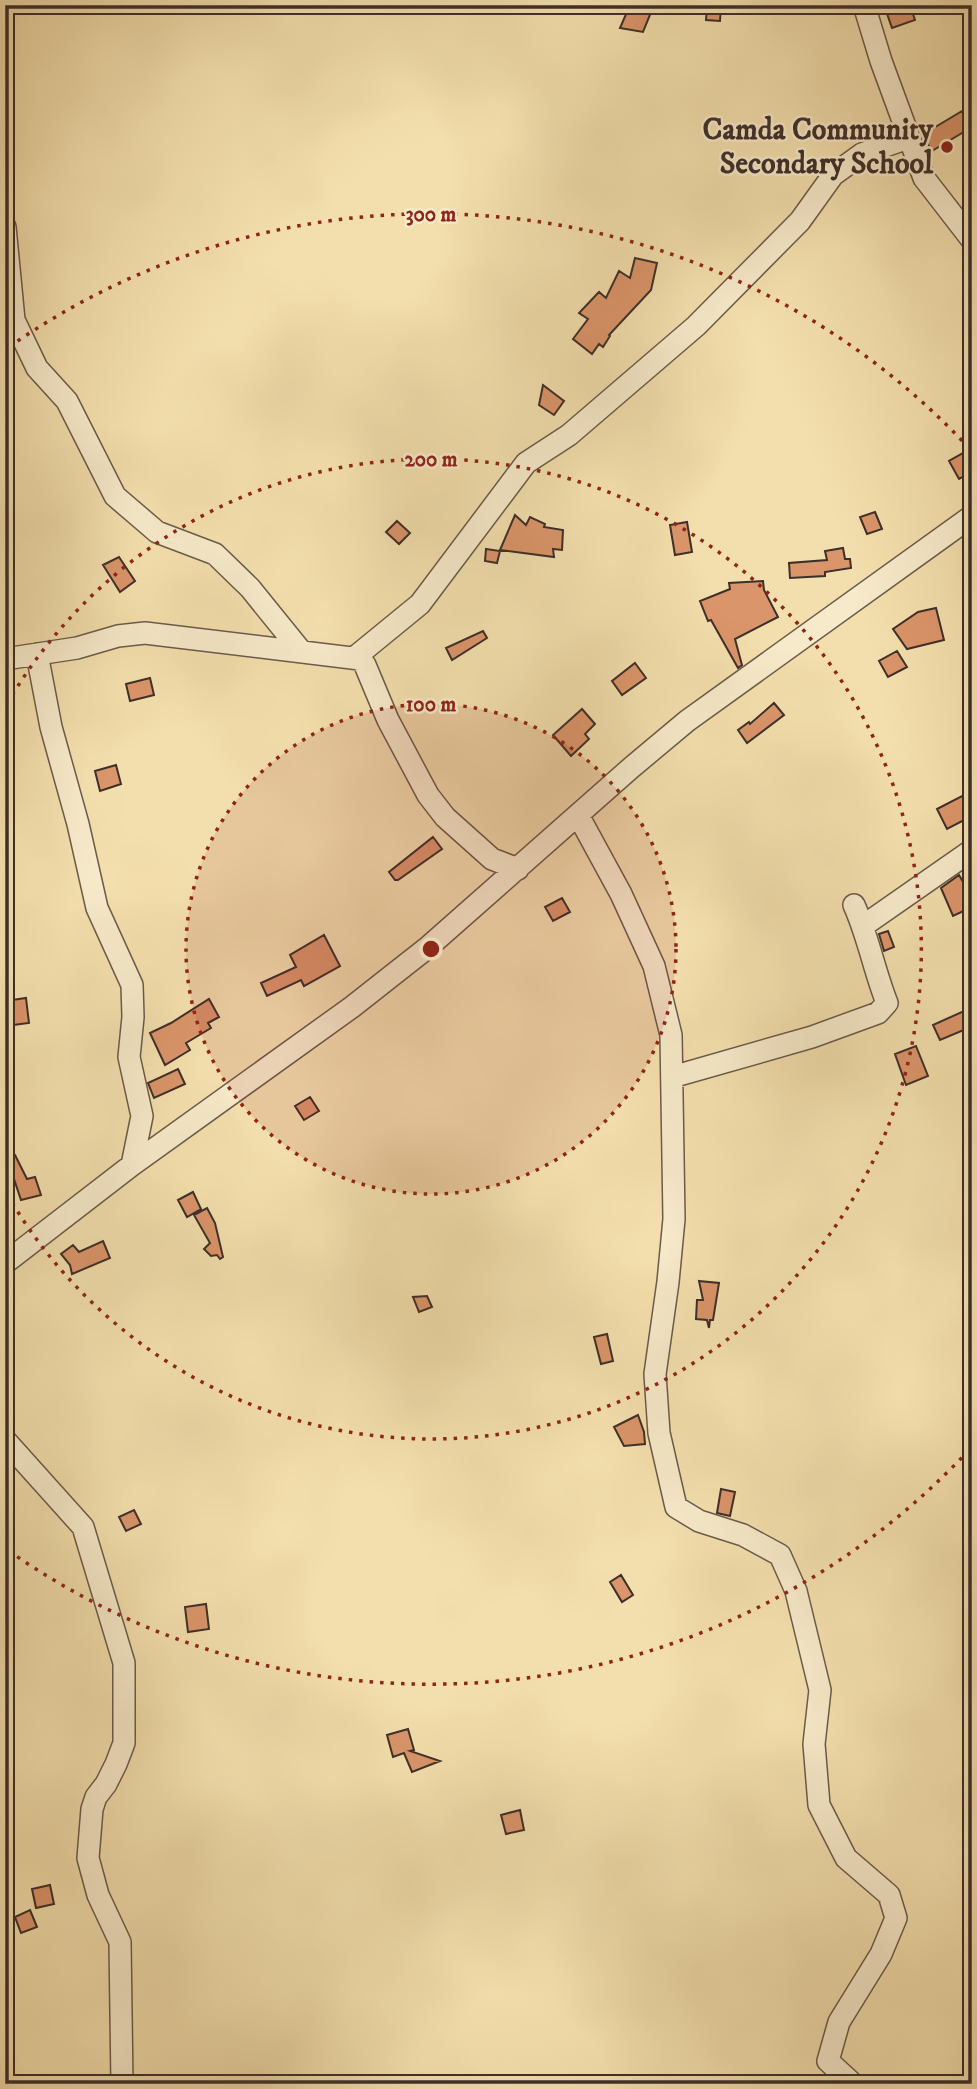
<svg xmlns="http://www.w3.org/2000/svg" width="977" height="2089" font-family="'IM FELL DW Pica',serif">
<rect width="100%" height="100%" fill="#f3dfad"/>
<filter id="stains"><feTurbulence type="fractalNoise" baseFrequency=".00286" numOctaves="4"/><feColorMatrix values="0 0 0 0 .2 0 0 0 0 .09 0 0 0 0 .02 0 0 0 .5 -.17"/></filter>
<radialGradient id="worn" r=".72"><stop offset=".6" stop-color="#630" stop-opacity="0"/><stop offset="1" stop-color="#630" stop-opacity=".3"/></radialGradient>
<path fill="#db956a" stroke="#3d2f2a" stroke-width="2" d="M 630,5 L 654,5 L 643,32 L 620,28 Z
M 707,5 L 721,5 L 720,21 L 706,20 Z
M 884,5 L 910,5 L 915,20 L 892,28 Z
M 962,111 L 972,127 L 932,151 L 922,135 Z
M 635,258 L 657,263 L 651,290 L 609,335 L 610,336 L 603,347 L 599,344 L 592,354 L 573,339 L 588,319 L 579,313 L 599,292 L 606,298 L 619,271 L 630,278 Z
M 543,385 L 564,401 L 554,415 L 539,405 Z
M 972,448 L 972,472 L 959,479 L 949,461 Z
M 875,512 L 882,529 L 867,534 L 860,517 Z
M 515,515 L 526,525 L 530,517 L 545,524 L 544,527 L 563,530 L 562,550 L 553,549 L 554,557 L 500,550 Z
M 397,521 L 410,533 L 399,544 L 386,532 Z
M 687,522 L 692,552 L 675,555 L 670,525 Z
M 843,548 L 845,559 L 850,559 L 851,568 L 825,572 L 825,576 L 790,578 L 789,563 L 827,560 L 825,551 Z
M 486,549 L 500,551 L 497,563 L 485,561 Z
M 119,557 L 135,581 L 120,592 L 103,565 Z
M 763,581 L 764,590 L 778,617 L 735,639 L 742,665 L 738,668 L 711,620 L 708,621 L 700,601 L 730,589 L 729,583 Z
M 936,608 L 944,640 L 907,649 L 893,629 L 918,612 Z
M 483,631 L 487,638 L 452,660 L 446,648 Z
M 897,651 L 907,667 L 888,677 L 879,661 Z
M 635,663 L 646,678 L 622,695 L 612,681 Z
M 150,678 L 154,695 L 130,701 L 126,684 Z
M 774,703 L 784,715 L 747,743 L 738,730 L 749,722 L 750,724 Z
M 582,709 L 595,724 L 585,734 L 589,739 L 571,756 L 553,735 Z
M 116,765 L 121,784 L 100,791 L 95,771 Z
M 962,796 L 972,816 L 947,829 L 937,809 Z
M 433,837 L 442,849 L 398,880 L 395,880 L 389,872 Z
M 959,875 L 972,897 L 972,907 L 953,916 L 941,888 Z
M 562,898 L 570,912 L 553,921 L 545,907 Z
M 888,931 L 894,947 L 884,951 L 879,934 Z
M 324,935 L 340,966 L 304,986 L 301,980 L 267,996 L 261,983 L 296,967 L 290,955 Z
M 26,998 L 29,1023 L 5,1026 L 5,1001 Z
M 209,999 L 219,1017 L 208,1023 L 211,1028 L 186,1043 L 190,1050 L 165,1065 L 150,1033 L 171,1023 Z
M 964,1011 L 971,1027 L 940,1040 L 933,1025 Z
M 916,1046 L 928,1076 L 906,1085 L 895,1054 Z
M 178,1069 L 185,1084 L 154,1098 L 148,1083 Z
M 310,1097 L 319,1111 L 304,1120 L 295,1106 Z
M 15,1155 L 27,1179 L 35,1177 L 41,1195 L 21,1200 L 7,1158 Z
M 193,1192 L 201,1209 L 187,1217 L 178,1200 Z
M 207,1208 L 215,1223 L 223,1257 L 220,1259 L 217,1255 L 211,1256 L 204,1249 L 210,1243 L 194,1215 Z
M 103,1241 L 110,1258 L 72,1274 L 70,1265 L 61,1254 L 73,1245 L 79,1252 Z
M 699,1281 L 719,1283 L 713,1320 L 710,1320 L 709,1328 L 707,1320 L 696,1319 L 697,1300 L 703,1300 Z
M 427,1296 L 432,1307 L 419,1312 L 413,1297 Z
M 607,1334 L 613,1361 L 601,1364 L 594,1337 Z
M 638,1415 L 644,1432 L 645,1444 L 624,1446 L 614,1427 Z
M 721,1489 L 735,1492 L 730,1516 L 717,1513 Z
M 134,1510 L 141,1524 L 126,1531 L 119,1517 Z
M 621,1575 L 633,1595 L 622,1602 L 610,1582 Z
M 206,1604 L 209,1629 L 188,1632 L 185,1607 Z
M 408,1729 L 414,1750 L 410,1751 L 440,1761 L 412,1772 L 404,1753 L 393,1757 L 387,1735 Z
M 520,1810 L 524,1830 L 506,1834 L 501,1815 Z
M 50,1885 L 54,1904 L 36,1908 L 32,1889 Z
M 30,1910 L 37,1927 L 21,1933 L 15,1917 Z"/>
<g fill="none" stroke-linecap="round" stroke-linejoin="round">
<g stroke="#6a5b4b" stroke-width="24">
<path id="minor" d="M 864,5 L 881,61 L 924,178 L 972,240
M 5,227 L 14,320 L 37,368 L 67,401 L 115,496 L 157,532 L 215,554 L 250,588 L 301,651
M 37,654 L 51,727 L 78,824 L 97,908 L 132,985 L 133,1017 L 129,1057 L 142,1116 L 132,1165
M 354,658 L 420,604 L 526,463 L 569,435 L 696,326 L 800,221 L 833,175 L 862,154 L 908,138
M 5,659 L 77,648 L 118,636 L 145,633 L 360,659 L 365,665 L 388,720 L 428,795 L 445,817 L 492,859 L 518,869
M 578,815 L 621,894 L 654,966 L 671,1035 L 674,1219 L 668,1282 L 655,1374 L 659,1433 L 676,1507 L 699,1521 L 743,1535 L 780,1555 L 796,1591 L 820,1690 L 814,1744 L 819,1805 L 846,1858 L 889,1895 L 896,1918 L 881,1954 L 839,2022 L 828,2061 L 853,2084
M 863,926 L 972,850
M 672,1077 L 812,1037 L 878,1013 L 887,1003 C 874,970 868,936 854,905
M 5,1263 L 132,1165 L 352,1007 L 427,948 L 632,767 L 687,721 L 972,516
M 5,1440 L 83,1527 L 124,1663 L 124,1743 L 116,1764 L 106,1784 L 96,1797 L 92,1809 L 88,1858 L 98,1895 L 120,1942 L 122,2084"/>
</g>
<use href="#minor" stroke="#f7eaca" stroke-width="21"/>
</g>
<circle cx="431" cy="949" r="245" fill="#8f2418" fill-opacity=".12"/>
<g fill="none" stroke="#8f2418" stroke-width="3.5" stroke-dasharray="3.5 7">
<circle cx="431" cy="949" r="245"/>
<path d="M7 704A490 490 0 1 1 7 1194"/>
<path d="M969 1450A735 735 0 0 1 9 1551M9 347A735 735 0 0 1 969 448"/>
</g>
<circle fill="#8f2418" stroke="#f7eaca" stroke-width="2.5" cx="947" cy="147" r="7"/>
<g text-anchor="middle" dominant-baseline="central" stroke-width="5" stroke-linejoin="round" paint-order="stroke">
<g font-size="30" font-weight="bold" fill="#3d2f2a" stroke="#f7eaca" text-anchor="end">
<text x="933" y="130">Camda Community<tspan x="933" dy="34">Secondary School</tspan></text>
</g>
</g>
<circle cx="431" cy="949" r="10" fill="#8f2418" stroke="#f7eaca" stroke-width="3.5"/>
<g font-size="21" text-anchor="middle" font-weight="bold" fill="#8f2418" stroke="#f7eaca" stroke-width="5" stroke-linejoin="round" paint-order="stroke">
<text x="431" y="221">300 m</text>
<text x="431" y="466">200 m</text>
<text x="431" y="711">100 m</text>
</g>
<rect width="977" height="2089" fill="none" stroke="#f3dfad" stroke-width="28"/>
<rect x="7" y="7" width="963" height="2075" fill="none" stroke="#3d2f2a" stroke-width="3.5"/>
<rect x="14" y="14" width="949" height="2061" fill="none" stroke="#3d2f2a" stroke-width="2"/>
<rect width="100%" height="100%" filter="url(#stains)"/>
<rect width="100%" height="100%" fill="url(#worn)"/>
</svg>
